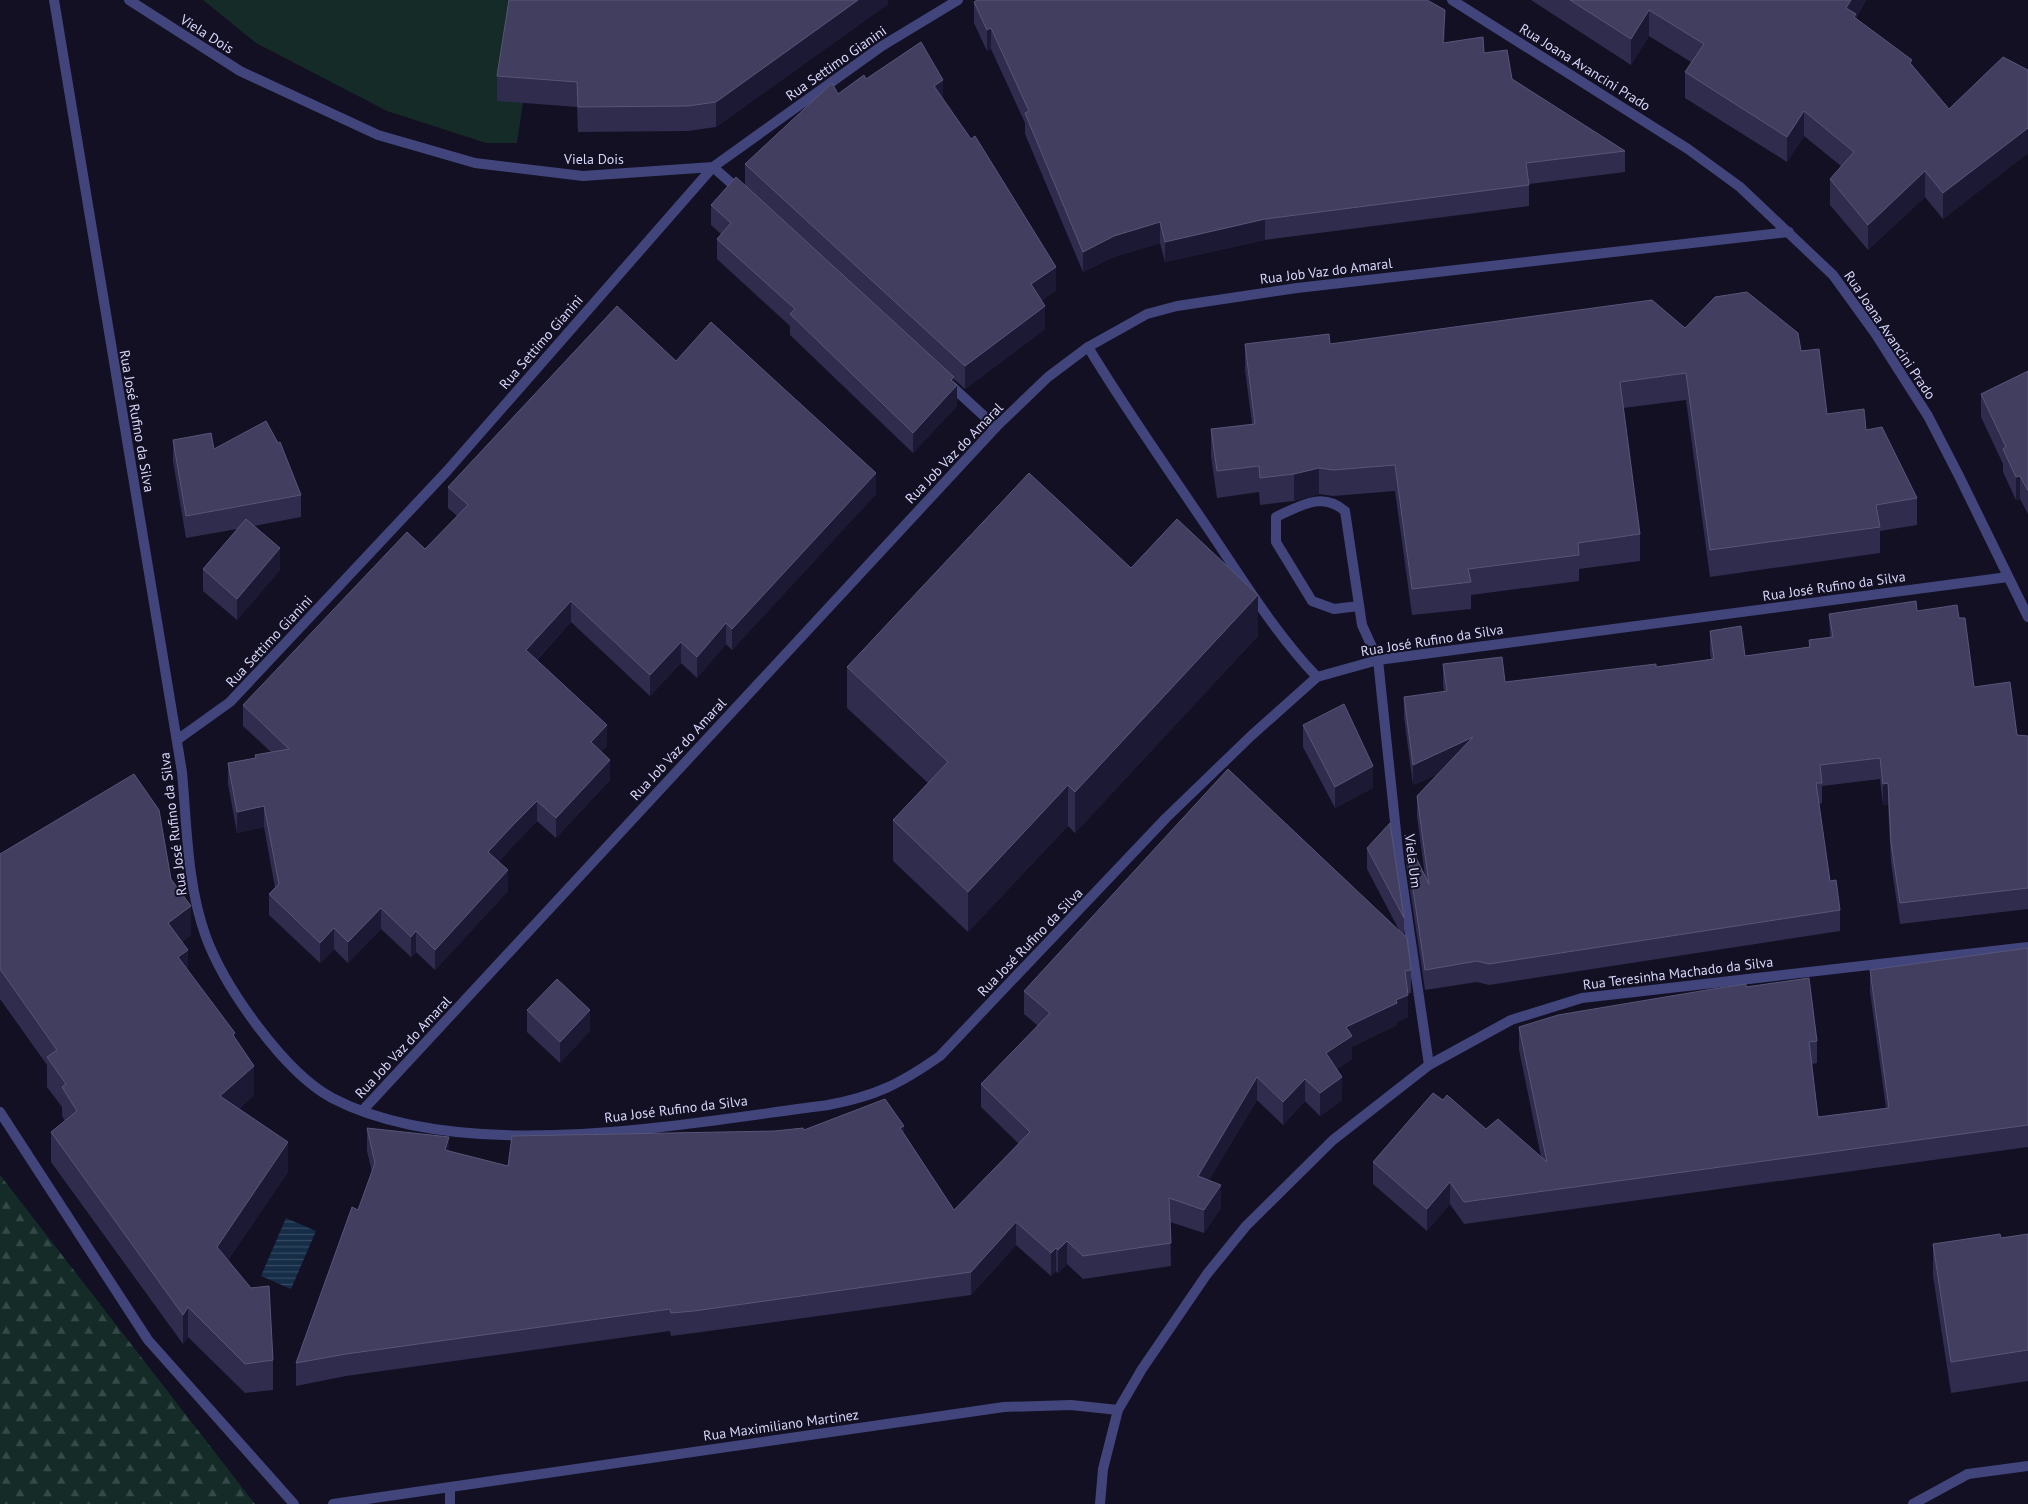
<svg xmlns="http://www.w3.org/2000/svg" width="2028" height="1504" font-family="'PT Sans',sans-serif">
<defs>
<pattern id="forest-firs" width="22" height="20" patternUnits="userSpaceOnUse" patternTransform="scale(1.25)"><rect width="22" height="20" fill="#142b28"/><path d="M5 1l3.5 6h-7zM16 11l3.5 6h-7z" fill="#354948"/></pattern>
<pattern id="water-rules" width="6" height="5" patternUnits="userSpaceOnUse" patternTransform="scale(1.25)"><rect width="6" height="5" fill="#152d47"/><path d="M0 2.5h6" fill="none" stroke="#364b62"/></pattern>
</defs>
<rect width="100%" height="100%" fill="#121022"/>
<path fill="#142b28" d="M 203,0 L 538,0 L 517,143 L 486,143 L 387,111 L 256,43 Z"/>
<path fill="url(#forest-firs)" d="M 0,1175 L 255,1504 L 0,1504 Z"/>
<path fill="url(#water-rules)" d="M 286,1218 L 316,1231 L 291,1289 L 261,1276 Z"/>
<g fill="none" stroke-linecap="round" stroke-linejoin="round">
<path stroke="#41457b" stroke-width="10" d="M 713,167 L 740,191
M 1088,347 C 1126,410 1168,469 1209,530 C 1243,580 1275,633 1317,677
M 947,382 L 996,427
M 1359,606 L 1334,609 L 1312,601 L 1276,542 L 1276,517 C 1300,506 1322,491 1345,511 L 1362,625 L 1378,660 L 1399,860 L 1429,1065
M 1913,1504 L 1968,1474"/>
<path stroke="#41457b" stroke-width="10" d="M 54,0 L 182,772 C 187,827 187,885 206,937 C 225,988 284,1072 332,1098 C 465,1167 685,1123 828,1105 C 876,1096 900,1084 940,1056 L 1166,818 L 1252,735 L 1317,677 L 1378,660 L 2008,577
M 129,0 L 240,71 L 378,135 L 475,163 L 583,176 L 713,167
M 1452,0 L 1688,149 L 1740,187 L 1833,275 L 1875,333 L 1928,416 L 1959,476 L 2028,617
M 177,740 L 230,702 L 447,471 L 713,167 L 882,46 L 958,0
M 363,1110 L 996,427 L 1048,377 L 1088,347 L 1147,314 L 1177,306 L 1297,288 L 1789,232
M 0,1112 L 148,1340 L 294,1504
M 1968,1474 L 2028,1466
M 450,1487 L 450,1504
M 333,1504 L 1004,1407 L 1071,1405 L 1118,1410
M 1100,1504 L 1103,1469 L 1118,1410 L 1142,1369 L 1207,1274 L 1246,1226 L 1333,1140 L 1429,1065 L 1511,1020 L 1582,998 L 2028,947"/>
</g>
<path fill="#2f2c4e" d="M 888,0 L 888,4 L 716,127 L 688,131 L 578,132 L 577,107 L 497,101 L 497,76 Z
M 1531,0 L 1866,0 L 1856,18 L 1912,65 L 1949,109 L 2028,70 L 2028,153 L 1943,219 L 1925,197 L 1868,250 L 1830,205 L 1830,179 L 1841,166 L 1804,136 L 1787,162 L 1685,98 L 1685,72 L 1691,62 L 1649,36 L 1631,65 Z
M 974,2 L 1445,31 L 1444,43 L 1484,53 L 1512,79 L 1625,151 L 1625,172 L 1529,184 L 1529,206 L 1265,240 L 1165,262 L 1160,243 L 1114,257 L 1083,272 L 1025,134 L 1025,123 L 991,49 L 987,51 L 974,23 Z
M 866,79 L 943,99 L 1056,290 L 1042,300 L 1045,329 L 965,389 L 954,379 L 957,406 L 913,453 L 790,335 L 790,326 L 717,259 L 717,239 L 721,234 L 711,225 L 711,205 L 745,185 L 745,164 L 838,94 Z
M 1685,328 L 1801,351 L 1827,414 L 1866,430 L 1917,498 L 1917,525 L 1880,531 L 1880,553 L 1710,577 L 1686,400 L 1623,408 L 1640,534 L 1640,561 L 1579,569 L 1579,581 L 1471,595 L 1471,609 L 1412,615 L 1395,491 L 1333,496 L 1319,494 L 1294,501 L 1260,505 L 1259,492 L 1217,498 L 1211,456 L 1211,429 L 1252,424 L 1245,370 L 1245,344 L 1330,344 Z
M 676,361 L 876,494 L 732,650 L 726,644 L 697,678 L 681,663 L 650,696 L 571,622 L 537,660 L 607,746 L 601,751 L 610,780 L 556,838 L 537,821 L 513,846 L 499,861 L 508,891 L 435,970 L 416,952 L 411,957 L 381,929 L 348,963 L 334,949 L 320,963 L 269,915 L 269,894 L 275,888 L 264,827 L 237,833 L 228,784 L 228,763 L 255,758 L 255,755 L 271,752 L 243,726 L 243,705 L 425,549 L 457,516 L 448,508 L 448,487 Z
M 2028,371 L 2028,514 L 2020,499 L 2016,500 L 2003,472 L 2003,464 L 1981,417 L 1981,394 Z
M 173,440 L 214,449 L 301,495 L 301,517 L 254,526 L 280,570 L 237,620 L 203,591 L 203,569 L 237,529 L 186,538 L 173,461 Z
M 1131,568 L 1258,636 L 1075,833 L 1068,826 L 968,932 L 893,861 L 893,820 L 928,783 L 847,708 L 847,667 Z
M 1917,611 L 1959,618 L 1974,687 L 2017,735 L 2028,736 L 2028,909 L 1900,924 L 1891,863 L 1888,804 L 1883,805 L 1880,779 L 1822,786 L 1822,803 L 1819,804 L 1830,881 L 1840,910 L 1840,931 L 1489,985 L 1477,982 L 1425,990 L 1405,856 L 1405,835 L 1425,876 L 1417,817 L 1417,796 L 1438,774 L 1413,785 L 1404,717 L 1404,697 L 1444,692 L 1443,685 L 1443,664 L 1505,682 L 1656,667 L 1711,659 L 1710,652 L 1710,631 L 1745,656 L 1809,647 L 1809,640 L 1830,637 L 1829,614 Z
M 1303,725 L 1373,788 L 1335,808 L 1303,747 Z
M 1367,848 L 1404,918 L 1404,935 L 1411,970 L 1411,993 L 1408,993 L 1408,1017 L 1397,1022 L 1397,1025 L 1352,1047 L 1352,1059 L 1337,1069 L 1342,1100 L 1320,1116 L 1305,1101 L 1283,1125 L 1257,1100 L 1209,1180 L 1221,1208 L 1204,1233 L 1170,1222 L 1171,1266 L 1083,1279 L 1067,1264 L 1058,1273 L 1056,1271 L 1051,1276 L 1016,1245 L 971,1295 L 694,1333 L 671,1336 L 670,1331 L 346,1376 L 296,1386 L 296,1363 L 358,1210 L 372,1172 L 367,1151 L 367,1128 L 449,1151 L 508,1166 L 775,1131 L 804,1130 L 904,1133 L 954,1210 L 1019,1144 L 981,1107 L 981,1084 L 1038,1026 L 1024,1014 L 1024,991 L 1399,930 L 1367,869 Z
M 0,854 L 171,879 L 191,935 L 182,942 L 188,971 L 235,1038 L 254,1095 L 239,1109 L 288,1172 L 228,1260 L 273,1360 L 273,1390 L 245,1393 L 188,1337 L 183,1344 L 51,1162 L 51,1132 L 65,1121 L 62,1116 L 62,1107 L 47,1087 L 47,1065 L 0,999 Z
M 2028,948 L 2028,1147 L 1464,1224 L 1450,1204 L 1427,1231 L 1373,1184 L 1373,1162 L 1443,1100 L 1486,1129 L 1541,1157 L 1519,1050 L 1519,1027 L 1746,987 L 1817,1041 L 1817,1063 L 1812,1064 L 1818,1117 L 1886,1108 L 1870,992 L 1870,970 Z
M 527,1010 L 590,1031 L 560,1063 L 527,1032 Z
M 2028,1234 L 2028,1381 L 1951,1393 L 1933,1276 L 1933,1244 L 2001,1238 Z"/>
<path fill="#1c1935" d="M 858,0 L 888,0 L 888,4 L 716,127 L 716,102 Z
M 1851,0 L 1866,0 L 1856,17 L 1856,40 L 1846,8 Z
M 1445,10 L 1445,31 L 1443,64 L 1443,43 Z
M 1649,10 L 1649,36 L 1631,65 L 1631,39 Z
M 991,28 L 991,49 L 987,51 L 987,30 Z
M 943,80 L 943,103 L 934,86 Z
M 1804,111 L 1804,136 L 1787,162 L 1787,137 Z
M 2028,128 L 2028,153 L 1943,219 L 1943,193 Z
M 1925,171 L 1925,197 L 1868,250 L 1868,225 Z
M 1265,219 L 1265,240 L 1165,262 L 1165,242 Z
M 1160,222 L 1160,243 L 1114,257 L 1083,272 L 1083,252 L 1114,236 Z
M 1056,267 L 1056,290 L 1031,308 L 1031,284 Z
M 1045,306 L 1045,329 L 965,389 L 965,366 Z
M 954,377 L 954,389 L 957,385 L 957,406 L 913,453 L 913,433 L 951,380 Z
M 1319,468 L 1319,494 L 1294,501 L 1294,474 Z
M 876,473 L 876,494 L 732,650 L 732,629 Z
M 2020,476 L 2020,499 L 2016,500 L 2016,477 Z
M 280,548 L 280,570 L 237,620 L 237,599 Z
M 1258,595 L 1258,636 L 1075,833 L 1075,792 Z
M 571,601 L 571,622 L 526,671 L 526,650 Z
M 726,623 L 726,644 L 697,678 L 697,657 Z
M 681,642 L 681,663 L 650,696 L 650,675 Z
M 607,725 L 607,746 L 591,762 L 591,742 Z
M 1473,737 L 1473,758 L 1413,785 L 1413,765 Z
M 610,760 L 610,780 L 556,838 L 556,818 Z
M 1373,766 L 1373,788 L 1335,808 L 1335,787 Z
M 1888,783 L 1888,804 L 1883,805 L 1883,784 Z
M 1068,785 L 1068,826 L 968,932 L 968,892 Z
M 537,801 L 537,821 L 488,873 L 488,852 Z
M 264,806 L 264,827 L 237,833 L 237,812 Z
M 508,870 L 508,891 L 435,970 L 435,950 Z
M 191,906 L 191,935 L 168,952 L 168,923 Z
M 381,908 L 381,929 L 348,963 L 348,942 Z
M 334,928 L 334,949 L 320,963 L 320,943 Z
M 416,931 L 416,952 L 411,957 L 411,937 Z
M 188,950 L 188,979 L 178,957 Z
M 1408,995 L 1408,1017 L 1397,1022 L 1397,1025 L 1352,1047 L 1352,1059 L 1326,1076 L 1326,1053 L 1346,1027 L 1396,1000 Z
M 590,1010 L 590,1031 L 560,1063 L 560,1042 Z
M 254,1066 L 254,1095 L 220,1126 L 220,1096 Z
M 1257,1077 L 1257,1100 L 1198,1199 L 1198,1176 Z
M 1342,1077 L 1342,1100 L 1320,1116 L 1320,1093 Z
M 1305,1079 L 1305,1101 L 1283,1125 L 1283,1102 Z
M 904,1126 L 904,1148 L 900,1128 Z
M 449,1137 L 449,1160 L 445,1150 Z
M 288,1142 L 288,1172 L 217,1276 L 217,1247 Z
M 1450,1182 L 1450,1204 L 1427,1231 L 1427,1209 Z
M 1221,1185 L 1221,1208 L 1204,1233 L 1204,1210 Z
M 1016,1222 L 1016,1245 L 971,1295 L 971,1272 Z
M 1067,1241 L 1067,1264 L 1058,1273 L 1058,1250 Z
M 1056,1248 L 1056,1271 L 1051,1276 L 1051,1253 Z
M 188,1307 L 188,1337 L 183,1344 L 183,1315 Z"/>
<path fill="#413e60" stroke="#585678" d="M 509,0 L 858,0 L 716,102 L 688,106 L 578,107 L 577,82 L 497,76 Z
M 977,0 L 1427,0 L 1445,10 L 1443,43 L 1483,37 L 1484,53 L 1507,50 L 1512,79 L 1625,151 L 1526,163 L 1529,185 L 1265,219 L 1165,242 L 1160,222 L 1114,236 L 1083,252 L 1025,113 L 1029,111 L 991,28 L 987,30 L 974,2 Z
M 1570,0 L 1851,0 L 1846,8 L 1856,14 L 1854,17 L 1912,60 L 1910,63 L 1949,109 L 2003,57 L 2028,70 L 2028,128 L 1943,193 L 1925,171 L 1868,225 L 1830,179 L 1854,152 L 1804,111 L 1787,137 L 1685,72 L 1704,44 L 1649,10 L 1631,39 Z
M 921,42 L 943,80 L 934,86 L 971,139 L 975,136 L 1056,267 L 1031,284 L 1045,306 L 965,366 L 745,164 L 832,83 L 838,94 L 864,75 L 866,79 Z
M 736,177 L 954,377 L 951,380 L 957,385 L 913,433 L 790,314 L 795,309 L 717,239 L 731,223 L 711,205 Z
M 1747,292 L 1798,333 L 1801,351 L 1819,349 L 1827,414 L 1864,409 L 1866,430 L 1882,427 L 1917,498 L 1876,505 L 1880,527 L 1710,550 L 1686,373 L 1620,382 L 1640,534 L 1578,543 L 1579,555 L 1468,569 L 1471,582 L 1412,589 L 1395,465 L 1333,470 L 1319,468 L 1294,474 L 1260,478 L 1259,466 L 1217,471 L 1211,429 L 1255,424 L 1245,344 L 1329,334 L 1330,344 L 1652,300 L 1685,328 L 1715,297 Z
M 617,306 L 676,361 L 711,322 L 876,473 L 732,629 L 726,623 L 697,657 L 681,642 L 650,675 L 571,601 L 526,650 L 607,725 L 591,742 L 610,760 L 556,818 L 537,801 L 513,825 L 488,852 L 508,870 L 435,950 L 416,931 L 411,937 L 381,908 L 348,942 L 334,928 L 320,943 L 269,894 L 279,884 L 264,806 L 237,812 L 228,763 L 256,758 L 255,755 L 289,749 L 243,705 L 407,532 L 425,549 L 468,505 L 448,487 Z
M 2028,371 L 2028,491 L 2020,476 L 2016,477 L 2003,449 L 2006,447 L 1981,394 Z
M 266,421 L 278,443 L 280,442 L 301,495 L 186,516 L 173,440 L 211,433 L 214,449 Z
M 1029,473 L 1131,568 L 1177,519 L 1258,595 L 1075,792 L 1068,785 L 968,892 L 893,820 L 948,762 L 847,667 Z
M 246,519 L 280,548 L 237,599 L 203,569 Z
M 1916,601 L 1917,611 L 1957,605 L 1959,618 L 1965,618 L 1974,687 L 2010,682 L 2017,735 L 2028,736 L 2028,888 L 1900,903 L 1891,843 L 1888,783 L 1883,784 L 1880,758 L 1820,765 L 1822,783 L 1816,783 L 1830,881 L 1836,880 L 1840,910 L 1489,964 L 1477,961 L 1425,970 L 1405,835 L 1429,884 L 1417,796 L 1473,737 L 1413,765 L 1404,697 L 1447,691 L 1443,664 L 1502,657 L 1505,682 L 1656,664 L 1656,667 L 1714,659 L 1710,631 L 1741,626 L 1745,656 L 1810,647 L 1809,640 L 1833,637 L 1829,614 Z
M 1344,704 L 1373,766 L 1335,787 L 1303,725 Z
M 1228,769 L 1407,938 L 1411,970 L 1405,971 L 1408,995 L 1396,1000 L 1397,1003 L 1346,1027 L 1352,1036 L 1326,1053 L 1342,1077 L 1320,1093 L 1305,1079 L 1283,1102 L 1257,1077 L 1198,1176 L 1221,1185 L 1204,1210 L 1169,1198 L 1171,1243 L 1083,1256 L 1067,1241 L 1058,1250 L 1056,1248 L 1051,1253 L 1016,1222 L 971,1272 L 694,1311 L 671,1313 L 670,1309 L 346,1354 L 296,1363 L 352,1207 L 358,1210 L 375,1163 L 367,1128 L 449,1137 L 445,1150 L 508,1166 L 512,1136 L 775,1131 L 803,1128 L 804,1130 L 885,1099 L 904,1126 L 900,1128 L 954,1210 L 1030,1132 L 981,1084 L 1050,1013 L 1024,991 Z
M 134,774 L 159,810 L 171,879 L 191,906 L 168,923 L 188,950 L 178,957 L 235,1033 L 233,1035 L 254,1066 L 220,1096 L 288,1142 L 217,1247 L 251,1288 L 269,1286 L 273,1360 L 245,1364 L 188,1307 L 183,1315 L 51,1132 L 77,1111 L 62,1087 L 66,1084 L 47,1057 L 57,1050 L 0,969 L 0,854 Z
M 1390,823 L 1404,918 L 1367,848 Z
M 2028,948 L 2028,1125 L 1464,1202 L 1450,1182 L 1427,1209 L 1373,1162 L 1433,1093 L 1443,1100 L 1447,1095 L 1486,1129 L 1498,1119 L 1547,1162 L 1519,1027 L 1558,1015 L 1713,989 L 1746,984 L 1746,987 L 1809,978 L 1817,1041 L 1809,1042 L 1818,1117 L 1889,1108 L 1870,970 Z
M 557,979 L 590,1010 L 560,1042 L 527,1010 Z
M 2000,1234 L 2001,1238 L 2028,1234 L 2028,1350 L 1951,1362 L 1933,1244 Z"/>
<g text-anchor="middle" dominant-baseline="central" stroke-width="4" stroke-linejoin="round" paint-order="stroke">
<g font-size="14" fill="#d6d6fa" stroke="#121022">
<text transform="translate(207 34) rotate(32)">Viela Dois</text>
<text transform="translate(836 63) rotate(-35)">Rua Settimo Gianini</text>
<text transform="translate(1585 67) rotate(32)">Rua Joana Avancini Prado</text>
<text x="594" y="159">Viela Dois</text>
<text transform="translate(1326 271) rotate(-7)">Rua Job Vaz do Amaral</text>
<text transform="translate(1890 335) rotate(56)">Rua Joana Avancini Prado</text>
<text transform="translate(541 342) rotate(-49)">Rua Settimo Gianini</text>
<text transform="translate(137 421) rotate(80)">Rua José Rufino da Silva</text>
<text transform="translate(954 453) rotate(-46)">Rua Job Vaz do Amaral</text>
<text transform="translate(1834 586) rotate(-8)">Rua José Rufino da Silva</text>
<text transform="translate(1432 640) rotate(-9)">Rua José Rufino da Silva</text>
<text transform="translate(269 641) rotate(-47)">Rua Settimo Gianini</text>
<text transform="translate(678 749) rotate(-47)">Rua Job Vaz do Amaral</text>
<text transform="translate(173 824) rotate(-97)">Rua José Rufino da Silva</text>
<text transform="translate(1413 861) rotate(83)">Viela Um</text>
<text transform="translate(1030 942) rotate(-46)">Rua José Rufino da Silva</text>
<text transform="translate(1678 973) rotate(-7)">Rua Teresinha Machado da Silva</text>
<text transform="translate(403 1047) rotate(-47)">Rua Job Vaz do Amaral</text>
<text transform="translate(676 1109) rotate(-7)">Rua José Rufino da Silva</text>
<text transform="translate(781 1425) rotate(-8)">Rua Maximiliano Martinez</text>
</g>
</g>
</svg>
